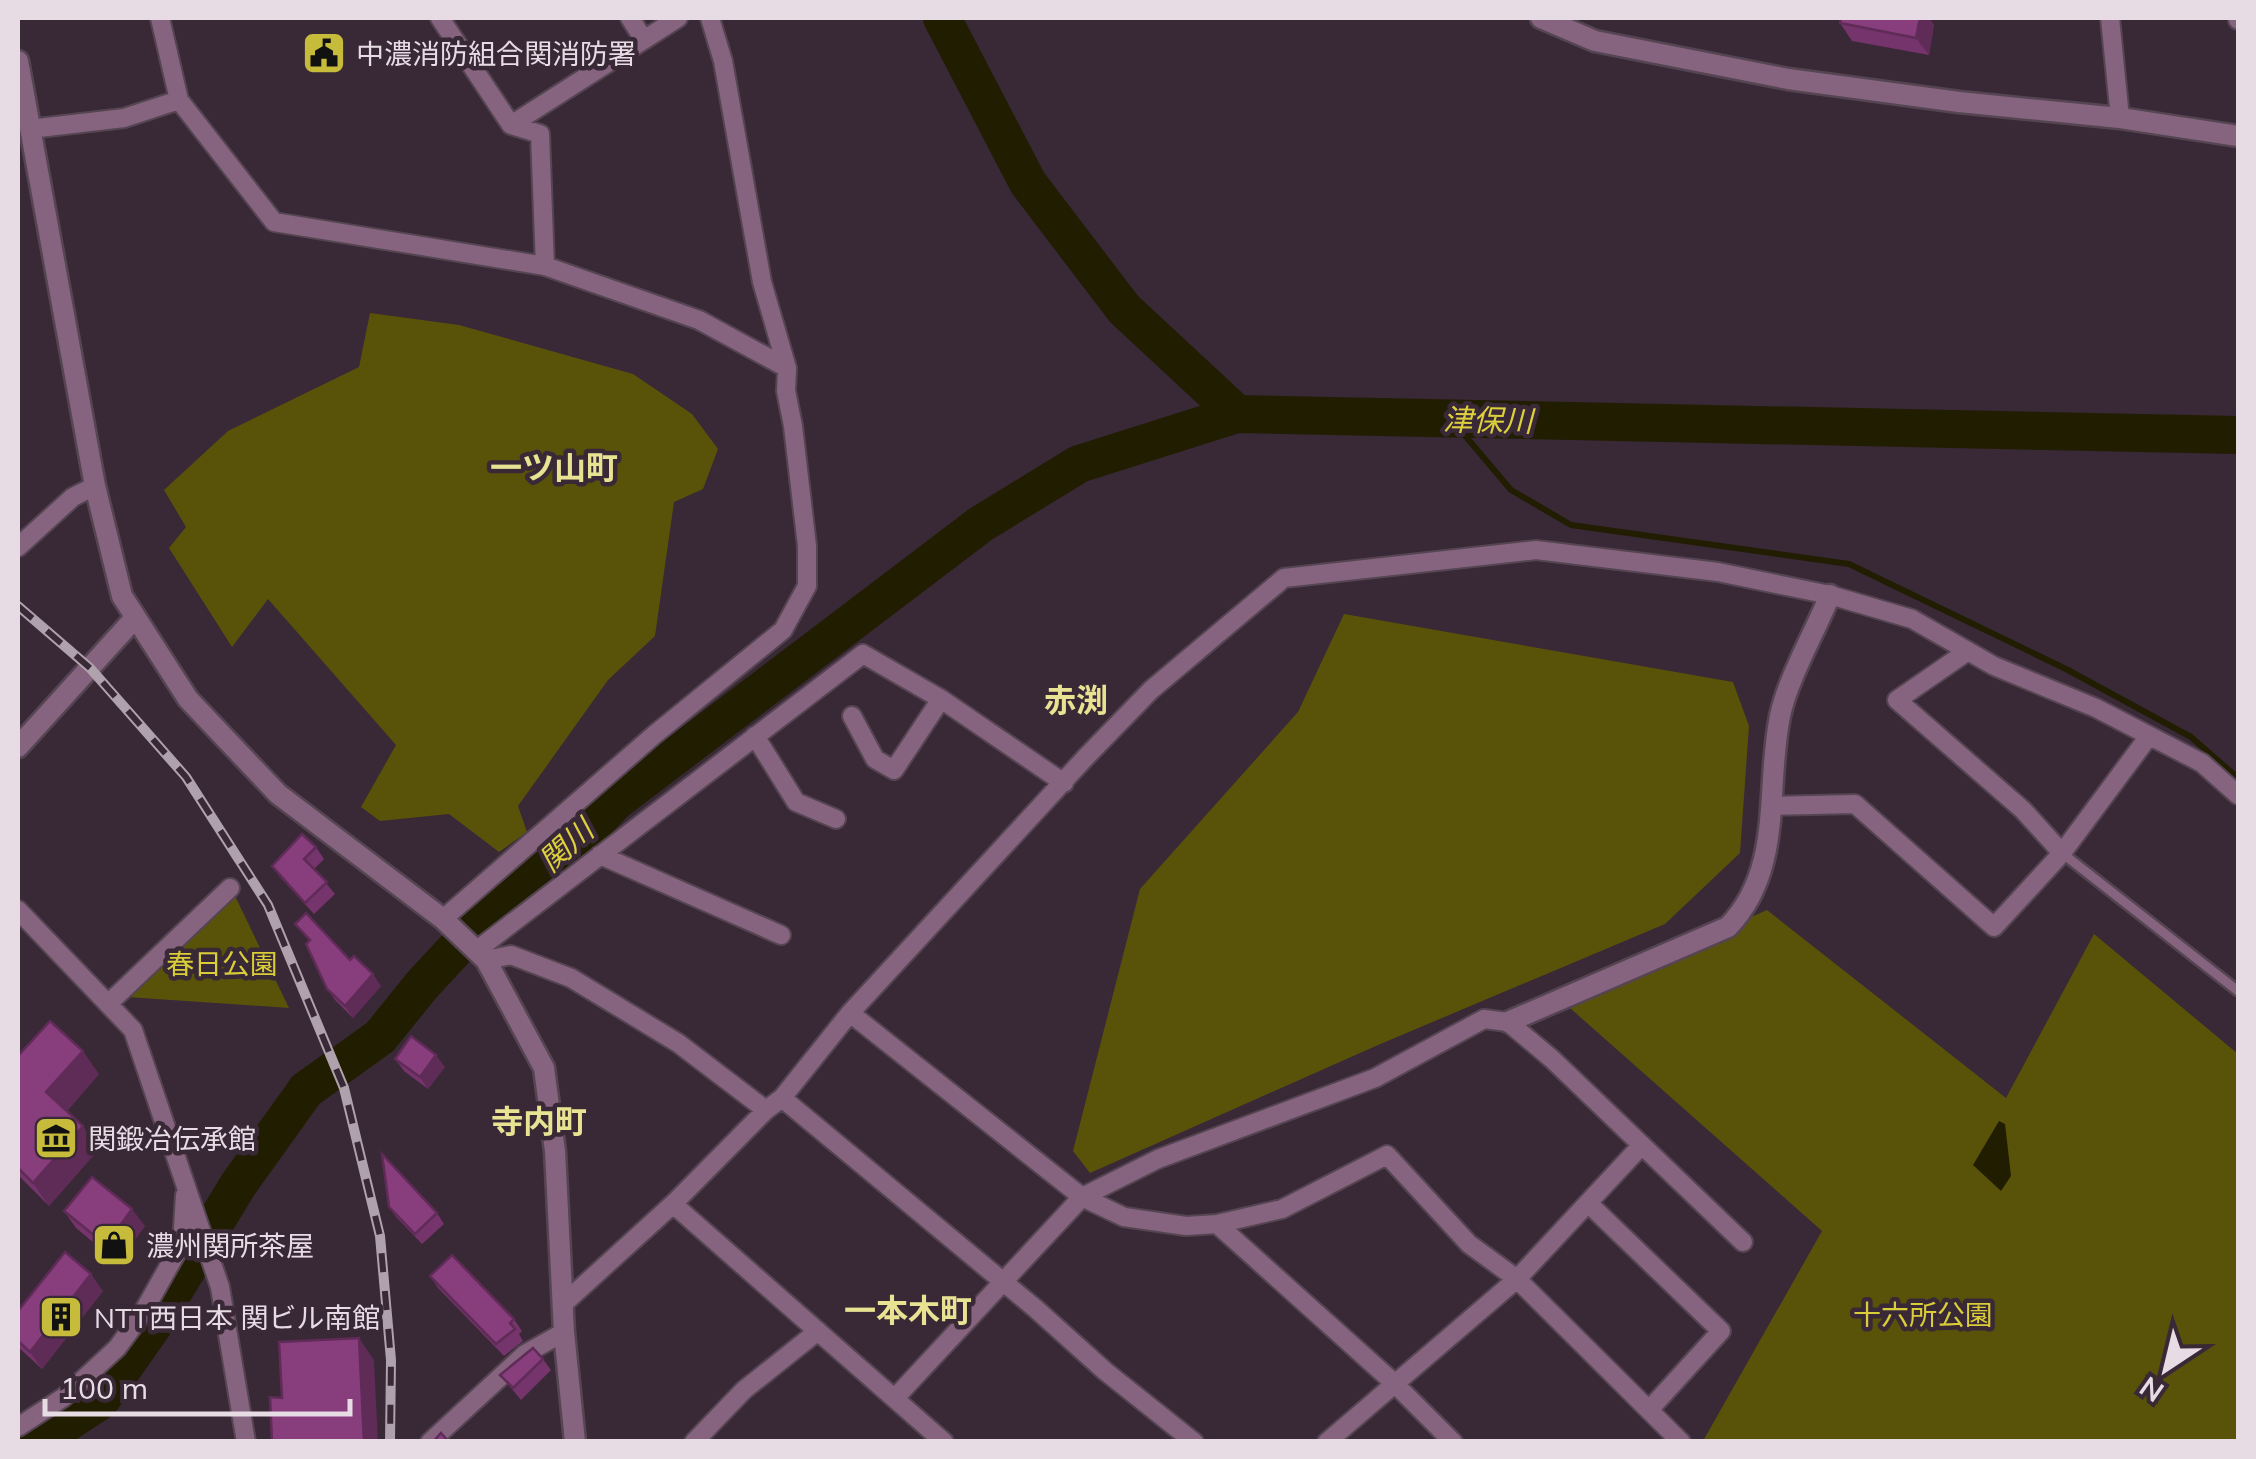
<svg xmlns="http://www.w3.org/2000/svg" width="2256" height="1459" font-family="Mulish,'Noto Sans JP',sans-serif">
<rect width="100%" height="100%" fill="#392836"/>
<path fill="#59530a" d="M 370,313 L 459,325 L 633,374 L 692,414 L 718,449 L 703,489 L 674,502 L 655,636 L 608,680 L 518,806 L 527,832 L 499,852 L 449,814 L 380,821 L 361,807 L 396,745 L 268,599 L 232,647 L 169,548 L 186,527 L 164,490 L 228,431 L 359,367 Z
M 1344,614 L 1733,682 L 1749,726 L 1740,853 L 1665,924 L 1378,1045 L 1090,1173 L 1073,1151 L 1140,889 L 1298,712 Z
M 235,896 L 289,1008 L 127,997 Z
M 1767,910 L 2006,1098 L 2094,934 L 2238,1054 L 2238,1441 L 1703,1441 L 1822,1231 L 1562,1001 Z"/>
<path fill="#211d00" d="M 1999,1121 L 2005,1124 L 2011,1176 L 2001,1191 L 1973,1165 Z"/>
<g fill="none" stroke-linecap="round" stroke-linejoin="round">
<path stroke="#211d00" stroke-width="6" d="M 1451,419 L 1511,490 L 1571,525 L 1849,564 L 2066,669 L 2191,737 L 2238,778"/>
<path stroke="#211d00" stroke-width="38" d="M 942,18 L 1028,183 L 1124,309 L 1237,414
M 38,1442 L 100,1401 L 154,1324 L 238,1185 L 306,1090 L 380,1037 L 422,985 L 486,916 L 580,839 L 616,801 L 981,524 L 1079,464 L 1237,414 L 2238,435"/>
<g stroke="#554552" stroke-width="14">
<path id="service" d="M 2062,853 L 2238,991"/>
</g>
<g stroke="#554552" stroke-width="22">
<path id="minor" d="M 160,18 L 179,100
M 440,18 L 511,125 L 540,134 L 545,266
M 630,18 L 644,40
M 2110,18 L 2120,118
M 2238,18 L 2238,20
M 511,125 L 678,18
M 30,129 L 124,118 L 179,100 L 274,222 L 545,266 L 699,320 L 787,368
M 18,547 L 73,497 L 95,486
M 1968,651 L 1897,700 L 2023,810 L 2062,853 L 2149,736
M 852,716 L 875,759 L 894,770 L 941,699
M 755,736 L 796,802 L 836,819
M 1771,806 L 1855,804 L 1994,927 L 2062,853
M 600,855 L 781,935
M 18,910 L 133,1030 L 220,1287 L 246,1442
M 443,919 L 654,735 L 783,630 L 807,586 L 807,546 L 793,426 L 786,391 L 787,368 L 762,282 L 723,61 L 710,18
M 477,950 L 863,654 L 941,699 L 1064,783
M 486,960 L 511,955 L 571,978 L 678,1043 L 766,1110
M 109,1003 L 230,888
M 850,1013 L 1082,1197 L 1124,1217 L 1186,1226 L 1217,1224 L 1282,1209 L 1387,1155 L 1469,1244 L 1517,1279 L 1681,1442
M 782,1098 L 1036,1309 L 1105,1371 L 1194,1442
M 1588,1203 L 1721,1331 L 1649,1410
M 673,1204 L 944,1442
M 1217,1224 L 1393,1382 L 1453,1442
M 562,1305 L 673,1204 L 766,1110 L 782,1098 L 850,1013 L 1085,758 L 1151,690 L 1284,578 L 1536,550 L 1718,572 L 1830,595 L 1912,619 L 1994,666 L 2096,708 L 2202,763 L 2238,795
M 895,1398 L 1082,1197 L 1158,1159 L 1375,1078 L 1484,1019 L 1508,1022 L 1552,1059 L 1743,1242
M 18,1427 L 64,1397 L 117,1348 L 142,1314 L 182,1243 L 185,1195
M 430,1442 L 525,1354 L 564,1332
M 694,1442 L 744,1390 L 818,1331
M 1327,1442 L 1517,1279 L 1640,1147"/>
</g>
<g stroke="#554552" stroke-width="25">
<path id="tertiary" d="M 1541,18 L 1595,41 L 1788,79 L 1959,102 L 2120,118 L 2238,136
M 18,61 L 95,486 L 122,596 L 188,699 L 278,794 L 443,919 L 486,960 L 544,1068 L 555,1151 L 564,1332 L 575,1442
M 18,747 L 134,619
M 1508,1022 L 1728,927 C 1784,869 1765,789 1780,716 C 1788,678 1815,632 1830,595"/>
</g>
<use href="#service" stroke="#86647f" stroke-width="9"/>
<use href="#minor" stroke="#86647f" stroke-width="18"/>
<use href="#tertiary" stroke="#86647f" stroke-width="20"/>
<g stroke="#afa2ac" stroke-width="10">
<path id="rail" d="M 18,606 L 90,668 L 186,777 L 268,905 L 344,1088 L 380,1236 L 391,1360 L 390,1442"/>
</g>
<use href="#rail" stroke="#392836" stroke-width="6" stroke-dasharray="19" stroke-linecap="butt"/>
</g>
<path fill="#75346b" d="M 1841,18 L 1929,18 L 1934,25 L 1929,55 L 1852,41 L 1840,23 Z
M 316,847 L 324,859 L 314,869 L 335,894 L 314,914 L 280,877 L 272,866 Z
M 295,924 L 350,960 L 381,986 L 353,1018 L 335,1000 L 327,989 L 309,941 Z
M 18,1056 L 99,1074 L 67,1111 L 99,1149 L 49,1206 L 18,1175 Z
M 395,1059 L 445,1067 L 428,1089 L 404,1071 Z
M 389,1207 L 437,1213 L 444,1224 L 422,1244 L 396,1217 Z
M 64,1211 L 145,1226 L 118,1263 L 76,1228 Z
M 430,1276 L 514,1319 L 522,1331 L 519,1334 L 523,1341 L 504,1356 L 438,1288 Z
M 103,1291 L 42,1369 L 18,1347 L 18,1311 Z
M 543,1359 L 551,1370 L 521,1400 L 500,1375 Z"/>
<path fill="#5f2b57" d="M 1920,18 L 1929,18 L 1934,25 L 1929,55 L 1916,38 Z
M 373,974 L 381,986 L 353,1018 L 345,1006 Z
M 83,1051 L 99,1074 L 63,1115 L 46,1092 Z
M 436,1055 L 445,1067 L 428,1089 L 420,1077 Z
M 83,1126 L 99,1149 L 49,1206 L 33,1183 Z
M 132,1209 L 145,1226 L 118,1263 L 106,1245 Z
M 91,1274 L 103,1291 L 42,1369 L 30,1352 Z
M 359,1338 L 374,1360 L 378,1442 L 364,1442 Z"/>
<path fill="#883d7c" stroke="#5f2b57" stroke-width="2.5" d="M 1841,18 L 1920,18 L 1916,38 L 1840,23 Z
M 302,834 L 316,847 L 304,859 L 327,882 L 305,903 L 272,866 Z
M 306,913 L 350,960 L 354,956 L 373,974 L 345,1006 L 327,989 L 306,944 L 310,940 L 295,924 Z
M 50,1021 L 83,1051 L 46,1092 L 83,1126 L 33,1183 L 18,1168 L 18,1056 Z
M 411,1036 L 436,1055 L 420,1077 L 395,1059 Z
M 382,1154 L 437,1213 L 415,1234 L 389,1207 Z
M 92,1177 L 132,1209 L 106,1245 L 64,1211 Z
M 65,1252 L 91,1274 L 30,1352 L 18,1341 L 18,1311 Z
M 452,1255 L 514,1319 L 510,1323 L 515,1329 L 496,1344 L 430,1276 Z
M 359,1338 L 364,1442 L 272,1442 L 270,1397 L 282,1398 L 279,1342 Z
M 533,1348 L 543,1359 L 513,1388 L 500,1375 Z
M 441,1433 L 449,1442 L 433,1442 Z"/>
<defs>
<g id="civic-square" transform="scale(2.25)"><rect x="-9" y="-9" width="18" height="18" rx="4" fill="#c7bb3c" stroke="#392836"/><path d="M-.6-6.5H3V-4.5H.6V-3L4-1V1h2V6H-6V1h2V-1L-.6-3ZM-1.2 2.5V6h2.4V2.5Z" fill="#111"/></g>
<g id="museum-square" transform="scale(2.25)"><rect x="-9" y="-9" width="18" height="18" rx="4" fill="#c7bb3c" stroke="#392836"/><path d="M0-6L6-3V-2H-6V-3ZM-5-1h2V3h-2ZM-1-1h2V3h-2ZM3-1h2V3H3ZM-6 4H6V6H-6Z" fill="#111"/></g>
<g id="shop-square" transform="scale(2.25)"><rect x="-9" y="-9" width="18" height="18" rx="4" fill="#c7bb3c" stroke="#392836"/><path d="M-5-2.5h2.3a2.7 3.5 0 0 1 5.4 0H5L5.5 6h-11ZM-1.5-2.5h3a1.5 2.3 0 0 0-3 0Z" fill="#111"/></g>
<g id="building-square" transform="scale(2.25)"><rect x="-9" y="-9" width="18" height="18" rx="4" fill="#c7bb3c" stroke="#392836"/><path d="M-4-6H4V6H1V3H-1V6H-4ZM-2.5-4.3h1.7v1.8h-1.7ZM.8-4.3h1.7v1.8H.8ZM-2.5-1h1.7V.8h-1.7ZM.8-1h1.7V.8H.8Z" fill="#111"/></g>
</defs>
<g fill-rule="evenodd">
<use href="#civic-square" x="324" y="53"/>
<use href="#museum-square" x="56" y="1138"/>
<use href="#shop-square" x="114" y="1245"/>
<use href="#building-square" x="61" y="1317"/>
</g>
<g text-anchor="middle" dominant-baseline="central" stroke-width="9" stroke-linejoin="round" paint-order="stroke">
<g font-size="28" fill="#e7dce4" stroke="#392836" text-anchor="start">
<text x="356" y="53">中濃消防組合関消防署</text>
<text x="88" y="1138">関鍛冶伝承館</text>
<text x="146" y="1245">濃州関所茶屋</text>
<text x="94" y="1317">NTT西日本 関ビル南館</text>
</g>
<g font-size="28" fill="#d9cd38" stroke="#392836">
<text x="222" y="963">春日公園</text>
<text x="1923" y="1314">十六所公園</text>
</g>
<g font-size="30" font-style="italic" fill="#ddd03d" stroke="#392836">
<text transform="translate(1488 420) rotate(1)">津保川</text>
<text transform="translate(566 845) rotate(-42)">関川</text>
</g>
<g font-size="32" font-weight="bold" fill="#e8e293" stroke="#392836">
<text x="554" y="467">一ツ山町</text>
<text x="1076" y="700">赤渕</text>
<text x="539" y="1121">寺内町</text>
<text x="908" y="1310">一本木町</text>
</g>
</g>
<rect width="2256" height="1459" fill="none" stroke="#e7dce4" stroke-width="40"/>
<g transform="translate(2166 1369) rotate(215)" stroke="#392836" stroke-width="8" paint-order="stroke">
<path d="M0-8L18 38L0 25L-18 38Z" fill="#e7dce4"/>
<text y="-15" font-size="28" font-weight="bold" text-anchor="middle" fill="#e7dce4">N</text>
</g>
<path d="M45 1399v15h305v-15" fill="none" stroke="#e7dce4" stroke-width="5"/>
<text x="60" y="1399" font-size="30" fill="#e7dce4" stroke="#392836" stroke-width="8" paint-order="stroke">100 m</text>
</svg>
